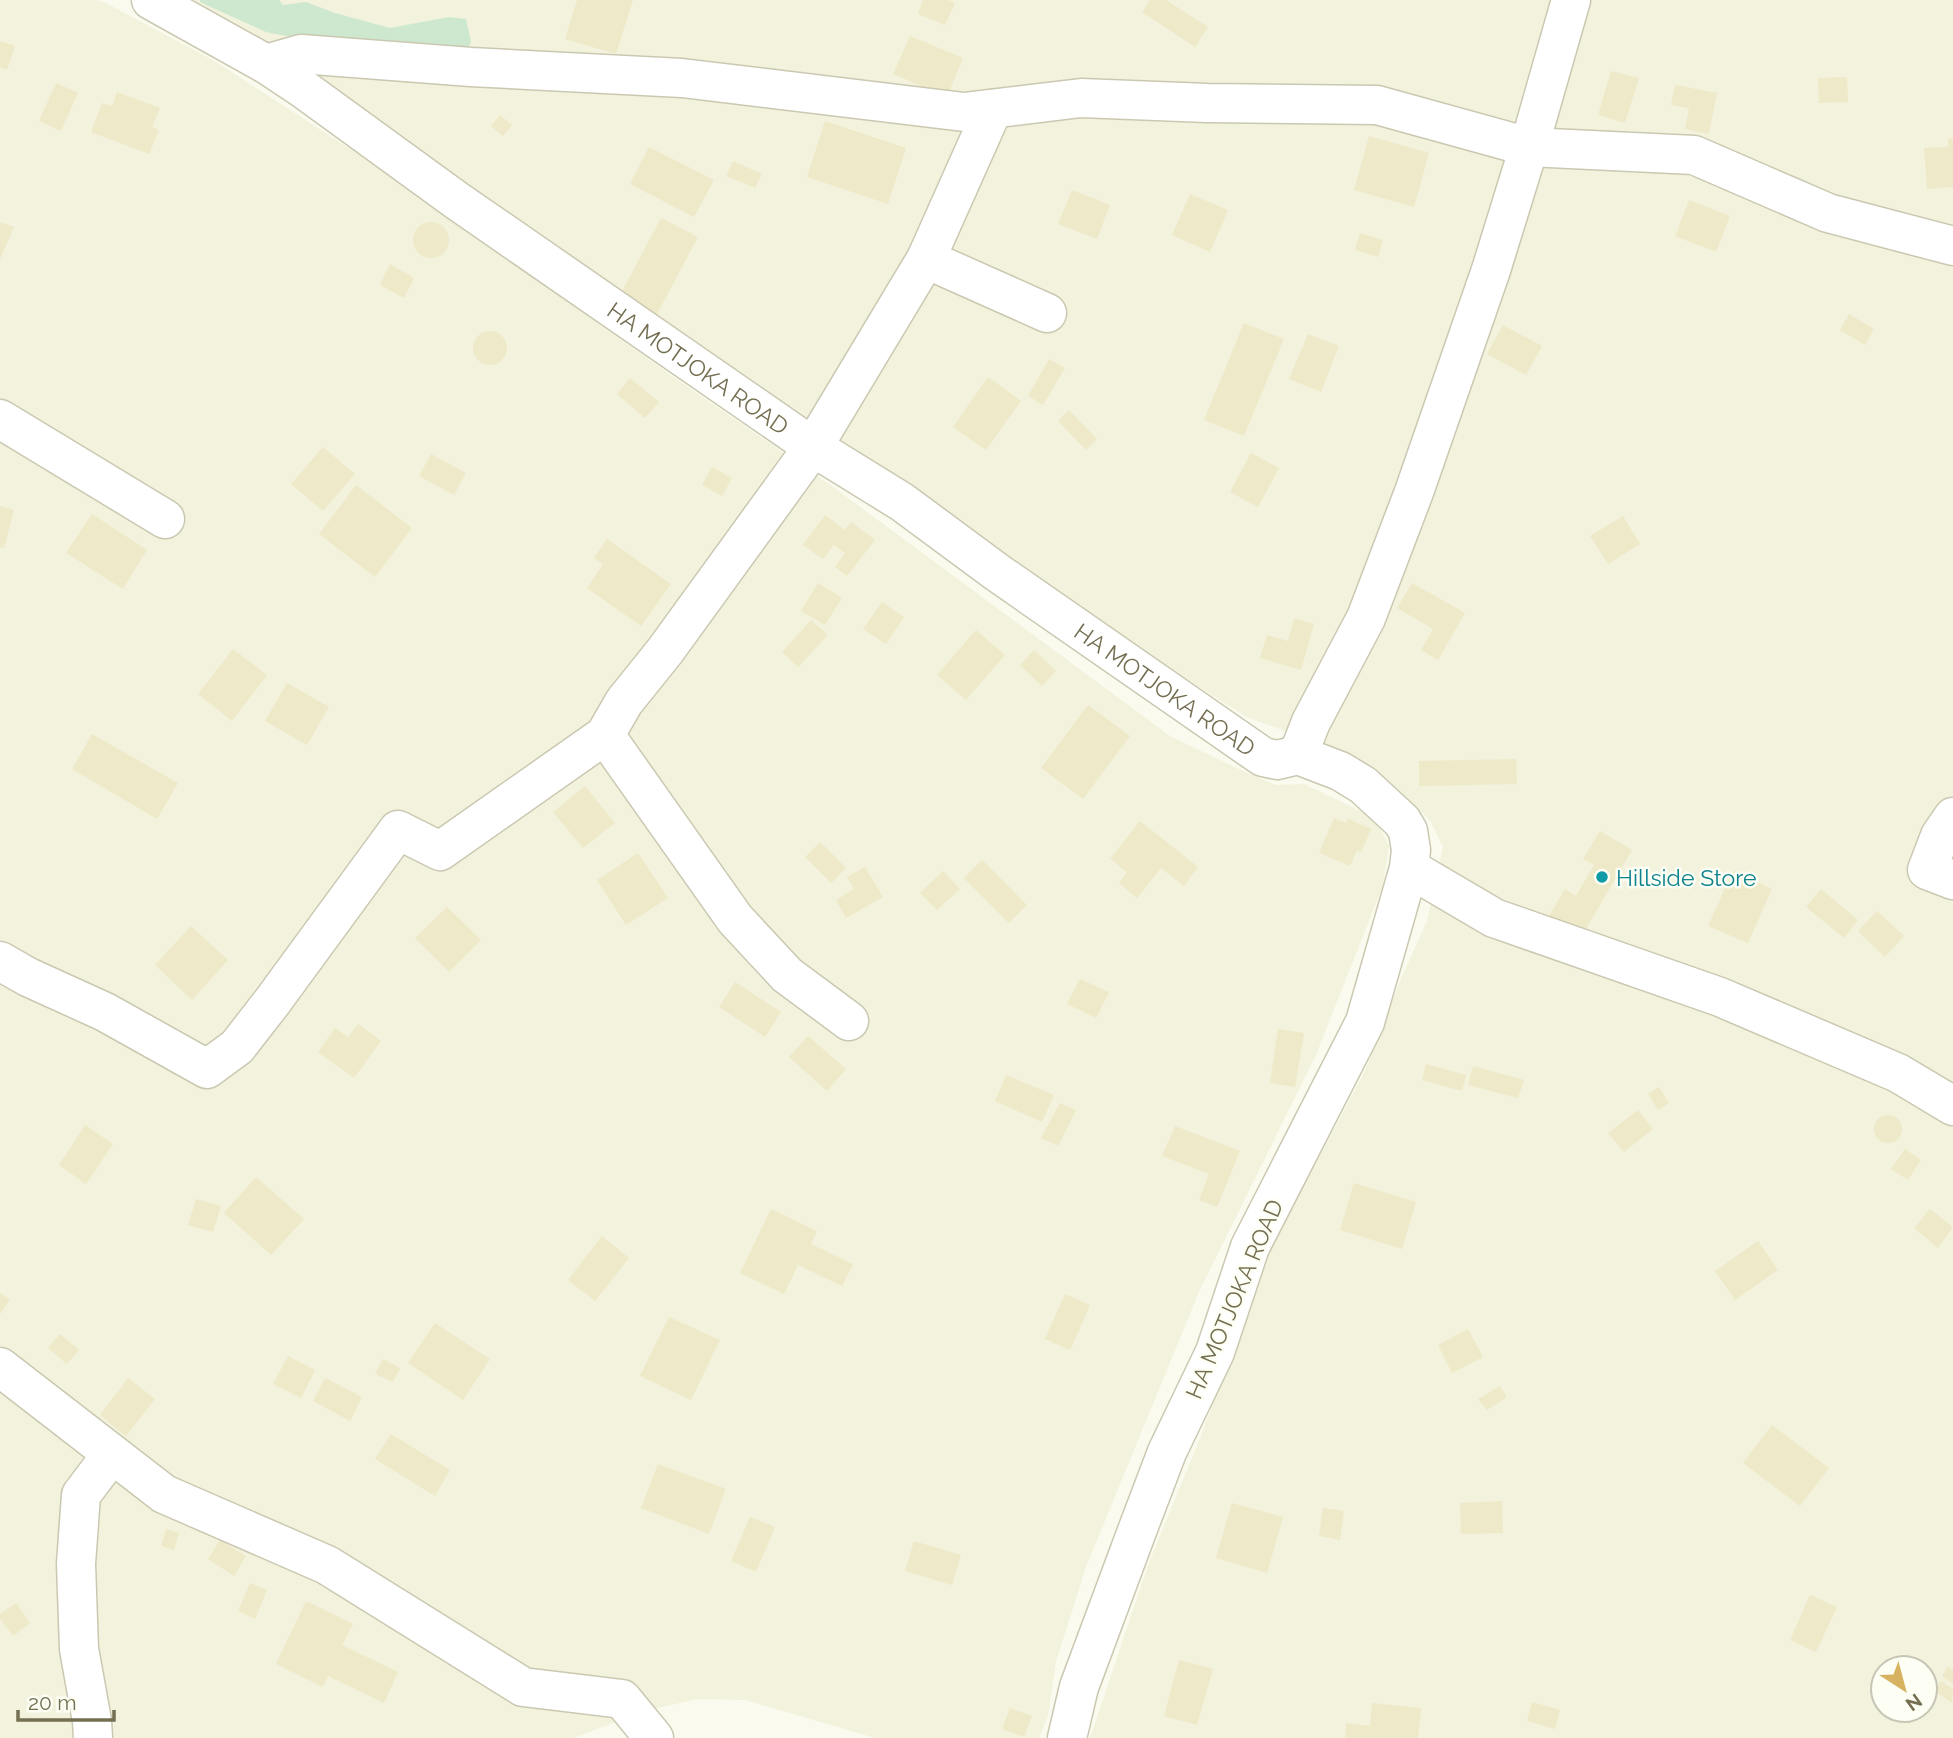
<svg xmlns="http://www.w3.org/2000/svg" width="1953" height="1738" font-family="Raleway,sans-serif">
<rect width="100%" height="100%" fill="#fafbee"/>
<path fill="#f2f2dd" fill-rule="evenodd" d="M 0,0 L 97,0 L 106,3 L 213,60 L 367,160 L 672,376 L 836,489 L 1170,736 L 1247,773 L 1276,785 L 1304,784 L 1375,818 L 1389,846 L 1382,888 L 1316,1055 L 1199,1292 L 1086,1567 L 1056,1662 L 1048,1716 L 1039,1738 L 875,1738 L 745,1700 L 697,1699 L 641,1712 L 574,1738 L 0,1738 Z
M 181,0 L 1953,0 L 1953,1738 L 1090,1738 L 1148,1565 L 1200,1438 L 1280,1223 L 1321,1154 L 1365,1071 L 1400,981 L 1427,921 L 1443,847 L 1430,820 L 1403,797 L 1347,754 L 1247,717 L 1135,647 L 941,507 L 775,401 ZM 1883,1668 L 1925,1668 L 1925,1710 L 1883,1710 Z"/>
<path fill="#cde8ce" d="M 200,0 L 279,0 L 283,5 L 306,2 L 335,13 L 390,28 L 449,17 L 466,19 L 471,42 L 466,53 L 372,53 L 266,32 L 200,2 Z"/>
<path fill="#eee9c8" d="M 577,0 L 633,0 L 616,54 L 565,39 Z
M 923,0 L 948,0 L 955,3 L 945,25 L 918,14 Z
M 1150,0 L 1166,0 L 1208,27 L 1195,47 L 1142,12 Z
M 910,36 L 963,58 L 947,97 L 893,74 Z
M 0,41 L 15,46 L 7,70 L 0,67 Z
M 1611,71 L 1639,78 L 1625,123 L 1598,115 Z
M 1847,77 L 1848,102 L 1819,103 L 1818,78 Z
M 56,83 L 78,93 L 61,131 L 39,121 Z
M 1675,85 L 1717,93 L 1709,134 L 1685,129 L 1689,108 L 1671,105 Z
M 117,92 L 160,108 L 152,127 L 159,130 L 149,154 L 91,132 L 102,103 L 112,106 Z
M 500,115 L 512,125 L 503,136 L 491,126 Z
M 825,121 L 906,148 L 888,204 L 807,177 Z
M 1369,136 L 1429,153 L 1414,207 L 1354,190 Z
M 1953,138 L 1953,187 L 1927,189 L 1924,148 L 1948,147 L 1948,139 Z
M 649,147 L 714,180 L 694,217 L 630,184 Z
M 733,161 L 762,174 L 755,188 L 726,176 Z
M 1072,190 L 1110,205 L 1097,239 L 1058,224 Z
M 1190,194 L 1228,210 L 1210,252 L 1172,235 Z
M 1689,200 L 1730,216 L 1716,252 L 1675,236 Z
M 661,218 L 698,237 L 656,316 L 619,297 Z
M 0,222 L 14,227 L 0,259 Z
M413 240a18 18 0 1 1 36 0a18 18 0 1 1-36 0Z
M 1360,233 L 1383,240 L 1378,257 L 1355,250 Z
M 390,264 L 414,278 L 404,298 L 380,285 Z
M 1849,314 L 1874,329 L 1865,345 L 1840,330 Z
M 1244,323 L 1284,339 L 1244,436 L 1204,420 Z
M 1503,325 L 1542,346 L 1526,375 L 1487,354 Z
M473 348a17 17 0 1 1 34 0a17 17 0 1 1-34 0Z
M 1308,334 L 1339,346 L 1321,392 L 1289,379 Z
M 1049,359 L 1065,368 L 1043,405 L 1028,396 Z
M 988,377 L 1021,401 L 986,450 L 953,427 Z
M 630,378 L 659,402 L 645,418 L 617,394 Z
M 1069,410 L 1097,439 L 1086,450 L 1058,421 Z
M 323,447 L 355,474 L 323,511 L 291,484 Z
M 1251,453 L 1279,468 L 1258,507 L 1230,492 Z
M 431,454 L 466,473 L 454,495 L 419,476 Z
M 712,467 L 732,478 L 722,496 L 702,485 Z
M 356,485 L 412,528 L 375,577 L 319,534 Z
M 0,506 L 14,510 L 4,548 L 0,547 Z
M 92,514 L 147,550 L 123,589 L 66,553 Z
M 825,515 L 845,530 L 851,522 L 875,540 L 847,576 L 835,567 L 845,553 L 834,545 L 823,559 L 803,545 Z
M 1623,516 L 1640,544 L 1608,564 L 1590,536 Z
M 607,539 L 671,584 L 641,626 L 587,588 L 603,564 L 594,558 Z
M 818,583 L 842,598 L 825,625 L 801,611 Z
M 1412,583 L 1465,613 L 1438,660 L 1421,650 L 1433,629 L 1397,608 Z
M 882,602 L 904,617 L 886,644 L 863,629 Z
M 1294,618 L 1314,624 L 1301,670 L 1260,658 L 1267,635 L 1288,641 Z
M 811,620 L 828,635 L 798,667 L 782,652 Z
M 976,630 L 1005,655 L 966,700 L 937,675 Z
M 233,649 L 267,675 L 232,721 L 198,694 Z
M 1034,650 L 1056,671 L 1042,686 L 1020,665 Z
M 287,683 L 329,707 L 307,745 L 265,721 Z
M 1088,705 L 1130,736 L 1083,799 L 1041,768 Z
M 92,734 L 178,783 L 157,819 L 72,769 Z
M 1516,759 L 1517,784 L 1419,786 L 1419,761 Z
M 585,786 L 615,823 L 583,848 L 553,812 Z
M 1334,818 L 1346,823 L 1348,819 L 1371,829 L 1361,852 L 1357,850 L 1350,866 L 1319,853 Z
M 1140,821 L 1198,867 L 1184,886 L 1161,868 L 1137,898 L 1119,883 L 1127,872 L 1110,859 Z
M 1600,831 L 1632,850 L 1580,939 L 1547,919 L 1565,889 L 1576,896 L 1594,865 L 1583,859 Z
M 820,842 L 846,868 L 831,883 L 805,857 Z
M 638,853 L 668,898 L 626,925 L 597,880 Z
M 982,860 L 1027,905 L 1009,923 L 964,878 Z
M 865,867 L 883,897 L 846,918 L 836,900 L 854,889 L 847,877 Z
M 943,871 L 960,889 L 937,910 L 920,893 Z
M 1733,871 L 1772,889 L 1748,943 L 1708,926 Z
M 1821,889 L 1858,920 L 1844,938 L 1806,907 Z
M 447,907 L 481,940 L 449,972 L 415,938 Z
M 1877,911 L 1904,936 L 1885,957 L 1858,931 Z
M 191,926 L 228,960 L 192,1000 L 155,965 Z
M 1080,979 L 1109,992 L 1096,1018 L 1067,1004 Z
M 735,982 L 781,1012 L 765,1037 L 719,1007 Z
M 358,1024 L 381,1041 L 354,1078 L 318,1052 L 335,1028 L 348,1037 Z
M 1278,1029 L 1304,1033 L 1295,1087 L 1270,1083 Z
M 808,1036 L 846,1069 L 827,1091 L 789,1057 Z
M 1426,1064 L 1466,1075 L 1462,1091 L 1422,1080 Z
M 1473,1066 L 1524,1080 L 1518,1098 L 1468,1085 Z
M 1006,1075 L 1054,1095 L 1042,1122 L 995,1101 Z
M 1659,1087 L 1669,1103 L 1658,1110 L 1648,1094 Z
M 1060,1103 L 1076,1110 L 1058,1146 L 1041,1138 Z
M 1638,1110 L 1653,1129 L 1624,1152 L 1608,1133 Z
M1874 1129a14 14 0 1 1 28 0a14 14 0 1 1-28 0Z
M 85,1125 L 113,1144 L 86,1184 L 59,1165 Z
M 1175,1126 L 1240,1151 L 1217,1207 L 1199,1200 L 1209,1174 L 1162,1156 Z
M 1905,1149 L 1921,1160 L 1908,1180 L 1891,1169 Z
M 256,1177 L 304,1219 L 271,1255 L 224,1213 Z
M 1354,1183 L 1416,1202 L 1402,1249 L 1340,1230 Z
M 196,1199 L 221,1206 L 213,1232 L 188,1225 Z
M 771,1209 L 817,1231 L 811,1244 L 853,1264 L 842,1286 L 798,1265 L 784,1294 L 740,1273 Z
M 1930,1209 L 1953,1227 L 1938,1248 L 1914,1228 Z
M 602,1236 L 629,1258 L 595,1301 L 568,1280 Z
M 1758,1241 L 1778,1270 L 1735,1300 L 1715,1271 Z
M 0,1293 L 10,1300 L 0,1314 Z
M 1065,1294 L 1090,1305 L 1070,1350 L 1045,1339 Z
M 669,1317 L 720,1340 L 691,1400 L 640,1376 Z
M 435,1323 L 490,1359 L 463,1400 L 408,1363 Z
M 1468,1329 L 1483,1357 L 1452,1373 L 1438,1345 Z
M 60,1334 L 79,1350 L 67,1364 L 48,1348 Z
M 288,1356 L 315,1370 L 301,1398 L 273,1384 Z
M 383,1359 L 400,1368 L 393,1382 L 375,1374 Z
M 128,1378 L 155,1399 L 126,1436 L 100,1415 Z
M 325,1378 L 362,1397 L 350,1421 L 313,1401 Z
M 1500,1386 L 1507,1397 L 1487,1410 L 1478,1399 Z
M 1772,1425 L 1829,1468 L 1800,1506 L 1743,1463 Z
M 391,1434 L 450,1470 L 435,1496 L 375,1459 Z
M 658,1464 L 726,1489 L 709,1534 L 641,1508 Z
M 1502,1501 L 1503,1533 L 1461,1534 L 1460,1503 Z
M 1232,1503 L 1283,1517 L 1267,1573 L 1216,1558 Z
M 1323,1508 L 1344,1511 L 1340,1540 L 1319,1536 Z
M 750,1517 L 775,1527 L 756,1572 L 731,1561 Z
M 166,1529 L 179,1533 L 174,1550 L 161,1546 Z
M 220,1540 L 246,1556 L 234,1576 L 208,1559 Z
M 914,1541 L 961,1555 L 952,1585 L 905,1571 Z
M 250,1583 L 267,1590 L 255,1619 L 238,1611 Z
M 1810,1595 L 1837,1607 L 1816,1652 L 1790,1640 Z
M 306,1601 L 353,1624 L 342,1645 L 398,1672 L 384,1703 L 328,1676 L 323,1687 L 276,1664 Z
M 16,1603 L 30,1623 L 13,1636 L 0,1619 L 0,1614 Z
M 1179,1660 L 1213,1669 L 1197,1725 L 1164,1716 Z
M 1948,1667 L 1953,1670 L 1953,1684 L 1942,1676 Z
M 1941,1681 L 1953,1689 L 1952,1703 L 1935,1691 Z
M 1532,1702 L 1560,1710 L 1555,1729 L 1527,1721 Z
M 1372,1703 L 1421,1708 L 1418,1738 L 1345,1738 L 1346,1723 L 1370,1726 Z
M 1010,1708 L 1032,1716 L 1024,1737 L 1002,1729 Z"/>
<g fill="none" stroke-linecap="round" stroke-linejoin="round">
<g stroke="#cbc8b1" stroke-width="41">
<g id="minor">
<path id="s1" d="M 151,0 L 266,64 L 302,88 L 456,200 L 813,447 L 902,502 L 998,573 L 1263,757 L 1277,760 L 1298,755 L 1340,771 L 1363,785 L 1402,821 L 1408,831 L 1411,850 L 1409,868 L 1365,1022 L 1250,1247 L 1215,1352 L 1167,1452 L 1137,1531 L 1079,1687 L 1067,1738"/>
<path d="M 266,64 L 301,54 L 471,67 L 682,78 L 964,112 L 1081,98 L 1207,103 L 1377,105 L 1529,147 L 1694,155 L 1828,213 L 1953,246"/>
<path d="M 926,259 L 1047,313"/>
<path d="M 0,419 L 165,519"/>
<path d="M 605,735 L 735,919 L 787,975 L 849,1021"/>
<path d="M 1298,755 L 1311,722 L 1366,618 L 1414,492 L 1491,270 L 1529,147 L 1571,0"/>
<path d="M 1953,817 L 1940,836 L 1927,870 L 1953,880"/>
<path d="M 1409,868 L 1494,918 L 1720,997 L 1898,1073 L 1953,1106"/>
<path d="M 0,961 L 28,977 L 105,1012 L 207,1069 L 237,1047 L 272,1002 L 398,830 L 440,851 L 605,735 L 624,702 L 665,651 L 813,447 L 926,259 L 993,109"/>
<path d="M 0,1367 L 164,1494 L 327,1565 L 523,1687 L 622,1699 L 654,1738"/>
<path d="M 93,1738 L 92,1721 L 79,1649 L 76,1564 L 81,1495 L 112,1454"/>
</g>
</g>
<use href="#minor" stroke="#fff" stroke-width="38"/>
</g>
<circle fill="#0f9aa8" stroke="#fdfef4" stroke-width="2.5" cx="1602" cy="877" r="7"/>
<g text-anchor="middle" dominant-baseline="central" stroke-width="5" stroke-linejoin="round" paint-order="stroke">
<g font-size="23" fill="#756f52" stroke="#fdfef4">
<text stroke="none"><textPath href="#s1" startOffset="660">HA MOTJOKA ROAD</textPath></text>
<text stroke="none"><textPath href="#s1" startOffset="1227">HA MOTJOKA ROAD</textPath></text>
<text transform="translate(1234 1299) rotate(-67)">HA MOTJOKA ROAD</text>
</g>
<g font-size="23" fill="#0d838f" stroke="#fdfef4" text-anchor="start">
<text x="1616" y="877">Hillside Store</text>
</g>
</g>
<g transform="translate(1904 1689) rotate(144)"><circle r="33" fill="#fdfef4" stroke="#c7c5b3" stroke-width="2"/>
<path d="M0-5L12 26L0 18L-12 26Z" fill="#d7b361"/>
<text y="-10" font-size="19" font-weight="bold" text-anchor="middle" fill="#756f52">N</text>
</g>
<path d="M18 1710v10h96v-10" fill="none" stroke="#756f52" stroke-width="3.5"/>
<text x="28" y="1710" font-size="21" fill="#756f52" stroke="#fdfef4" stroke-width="5" paint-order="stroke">20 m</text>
</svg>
